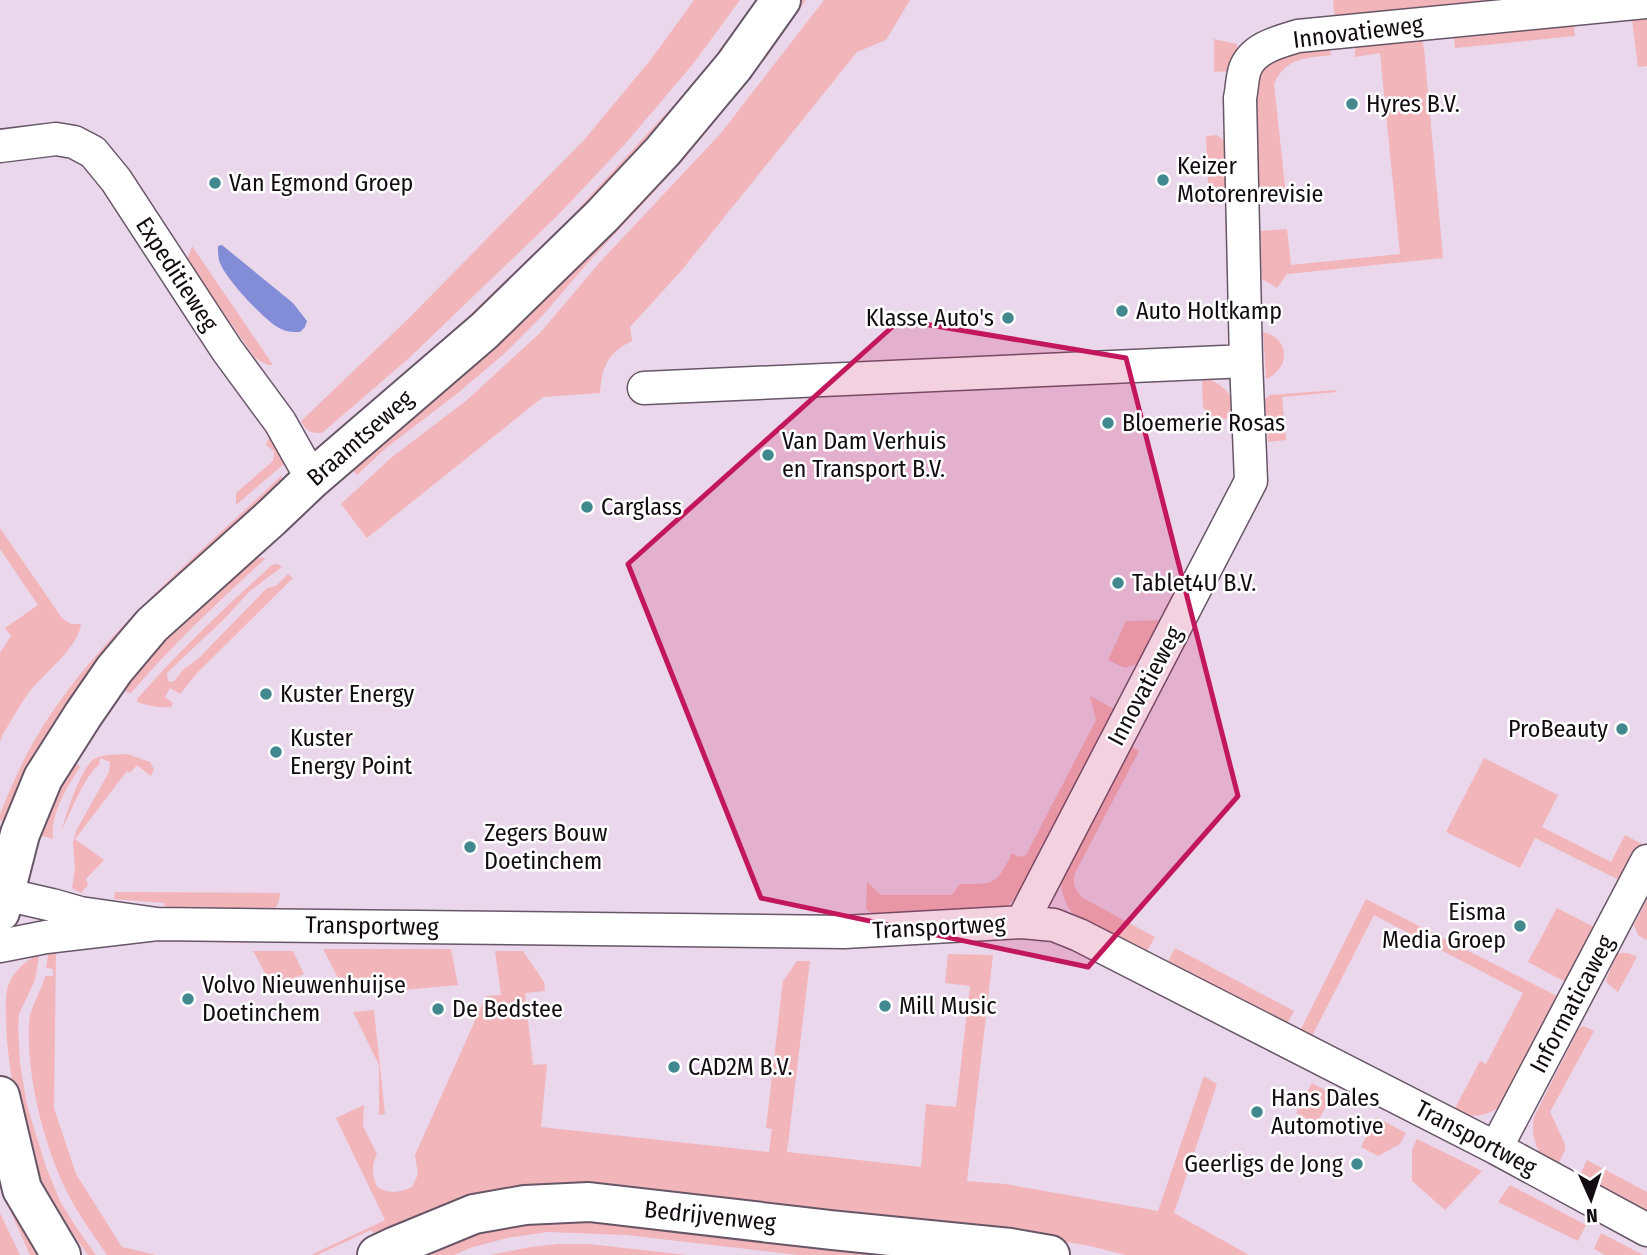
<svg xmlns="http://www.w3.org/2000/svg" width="1647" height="1255" font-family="'Fira Sans Condensed',sans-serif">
<rect width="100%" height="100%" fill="#ebd7eb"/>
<path fill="#f2b5ba" d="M 694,0 L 740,0 L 693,64 L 625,144 L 557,216 L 408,359 L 322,433 C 311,433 307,432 301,421 L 409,318 L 584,140 L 652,58 Z
M 797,0 L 806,0 L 768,55 L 682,162 L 585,266 L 543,315 L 505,353 L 459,392 L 385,449 L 357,475 L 351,468 Z
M 824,0 L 910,0 L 886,40 L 857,52 L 681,271 L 630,327 L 632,341 C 607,353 602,367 600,393 L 543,397 L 367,538 L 341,504 L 392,457 L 467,400 L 540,333 L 600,262 L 721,133 Z
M 1333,0 L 1509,0 L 1335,18 Z
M 1647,11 L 1647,66 L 1638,67 L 1632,20 L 1634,15 Z
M 1564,21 L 1574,25 L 1575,36 L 1455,48 L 1454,38 L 1460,31 Z
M 1416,38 L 1422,40 L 1424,48 L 1443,258 L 1287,274 L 1277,288 L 1262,279 L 1260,231 L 1287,229 L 1291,265 L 1400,254 L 1380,53 L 1355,57 L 1355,44 Z
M 1214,39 L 1237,44 L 1238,55 L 1231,71 L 1214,72 Z
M 1327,46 L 1332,55 C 1306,58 1286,57 1274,84 L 1286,195 L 1263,197 L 1257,188 L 1256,88 L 1265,66 L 1277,53 Z
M 682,96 L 685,99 L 535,263 L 341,430 L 471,314 L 568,220 Z
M 1217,135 L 1229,145 L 1231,194 L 1218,204 L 1209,205 L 1206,136 Z
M 192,246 L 273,365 L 268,365 L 255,358 L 187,260 Z
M 1263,332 C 1290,338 1291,368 1266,379 Z
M 1202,376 C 1227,387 1231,392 1239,418 L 1215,419 L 1203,408 Z
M 1336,390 L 1337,392 L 1282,397 L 1286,440 L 1268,442 L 1265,399 L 1270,395 Z
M 269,438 L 273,438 L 285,463 L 236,505 L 236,493 L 273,461 L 274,451 L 266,445 Z
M 282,475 L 282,478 L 278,488 L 8,824 L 0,820 L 0,814 C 10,789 21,764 34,741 C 96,635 195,559 282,475 Z
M 0,528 L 62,618 L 71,624 L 81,624 C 78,648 45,672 30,691 C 20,704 12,720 3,734 L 0,742 L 0,653 L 11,636 L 5,628 L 38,605 L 0,549 Z
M 256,558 L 266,558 C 219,601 173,644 131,693 L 126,692 L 125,682 L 181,623 L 243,564 Z
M 278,564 L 282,567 L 251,590 L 223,620 L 167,673 L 168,681 L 173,682 L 184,669 L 198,659 L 267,588 L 276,586 L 288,574 L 293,578 L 197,673 L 180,694 L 170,688 L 165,697 L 173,703 L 171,707 C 158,708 149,706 137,702 L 137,699 C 179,651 224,608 272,565 Z
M 1164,620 L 1137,664 L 1125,668 L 1108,660 L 1126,621 Z
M 1090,696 L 1114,709 L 1027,879 L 1016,897 L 1005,908 L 882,916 L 871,913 L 866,909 L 867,882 L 881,895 L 952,895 L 960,884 C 996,884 996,885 1012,853 L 1018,857 L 1026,855 L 1096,720 Z
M 1127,744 L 1139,751 L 1075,873 C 1072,885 1075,890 1083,898 L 1155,937 L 1146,953 L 1077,918 C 1066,907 1062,897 1061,881 Z
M 127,754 L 150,762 L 154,769 L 151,776 L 137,765 L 130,773 L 127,771 L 75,839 L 104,860 L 86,879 L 88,885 L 81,893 L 72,888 L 75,868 L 73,843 L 76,831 L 109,772 L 110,762 L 100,758 L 99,765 C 86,773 69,815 62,830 C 65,816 82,766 94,759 C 102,754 118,755 127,754 Z
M 1484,758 L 1558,795 L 1542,827 L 1611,862 L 1625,835 L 1642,844 L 1623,882 L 1535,838 L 1520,868 L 1446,832 Z
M 76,763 L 80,767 C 67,787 50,814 53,839 L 39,835 L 45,811 L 72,766 Z
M 115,892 L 280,893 C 279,904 277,908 268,913 L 166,913 L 164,903 L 114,899 Z
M 1366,899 L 1563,999 L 1508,1102 C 1488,1115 1476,1121 1454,1110 L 1480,1061 L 1486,1064 L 1523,993 L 1374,915 L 1311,1038 L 1300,1031 Z
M 1647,899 L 1647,939 L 1646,940 L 1638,935 L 1634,925 Z
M 1557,908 L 1598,929 L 1569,984 L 1528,962 Z
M 1175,948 L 1294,1011 L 1286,1026 L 1167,963 Z
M 49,949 L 56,949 L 54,1108 L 76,1174 L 122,1247 L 156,1255 L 107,1255 C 93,1234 78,1214 67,1192 C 46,1150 32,1095 29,1048 C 29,1037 28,1027 30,1016 C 33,1002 42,990 45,976 L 53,976 L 53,969 L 46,968 Z
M 323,949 L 451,949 L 458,985 L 347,995 Z
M 253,951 L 293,951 L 304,974 L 273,988 Z
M 495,951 L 523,951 L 544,982 L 545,991 L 525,993 L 533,1065 L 547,1064 L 541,1127 L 769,1152 L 772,1129 L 766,1128 L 783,981 L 797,961 L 810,961 L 787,1152 L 921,1167 L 926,1104 L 956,1107 L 970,986 L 945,983 L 948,954 L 993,955 L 967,1181 L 1005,1184 L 1158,1211 L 1204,1076 L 1217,1084 L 1174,1213 L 1249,1255 L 1126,1255 L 1086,1245 L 1047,1239 L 912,1224 L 424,1218 L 373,1233 L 371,1230 L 317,1255 L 311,1255 L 385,1220 L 336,1118 L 364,1105 L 363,1126 L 377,1154 C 371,1166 372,1174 377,1187 C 390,1194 399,1193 412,1187 L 418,1174 L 415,1155 L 486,996 L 501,995 Z
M 1621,953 L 1628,953 L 1637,957 L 1618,992 L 1607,983 L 1606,980 L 1617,954 Z
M 37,955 L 39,957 L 35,980 L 19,1014 L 18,1028 L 20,1063 L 27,1105 L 46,1167 L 60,1201 L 76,1227 L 96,1255 L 88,1255 C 71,1231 53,1209 41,1182 C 21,1135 7,1070 6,1019 C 6,1008 5,997 8,986 C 13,972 24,962 37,955 Z
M 374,1010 L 385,1114 L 379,1115 L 379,1065 L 353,1012 Z
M 1584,1026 L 1594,1031 L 1550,1112 L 1565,1144 L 1565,1150 L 1556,1169 C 1538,1157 1530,1139 1534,1117 L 1579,1028 Z
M 1312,1083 L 1332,1094 L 1317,1124 L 1296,1113 Z
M 1376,1117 L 1406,1133 L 1400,1144 L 1378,1156 L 1361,1147 Z
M 1417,1139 L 1482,1171 L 1445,1210 L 1412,1181 L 1412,1149 Z
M 0,1150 L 41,1255 L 30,1255 L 0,1188 Z
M 1587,1160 L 1647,1192 L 1647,1216 L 1579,1177 Z
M 1510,1185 L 1586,1225 L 1578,1241 L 1498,1202 Z
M 0,1213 L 20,1255 L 0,1255 Z
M 569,1220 L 606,1223 L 899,1255 L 798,1255 L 626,1235 L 548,1232 L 507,1238 L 470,1248 L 454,1255 L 426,1255 C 438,1250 449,1244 461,1240 C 495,1227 533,1223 569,1220 Z
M 1601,1233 L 1643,1255 L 1605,1255 L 1594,1249 Z
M 559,1244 L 589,1244 L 687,1255 L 490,1255 L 530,1247 Z"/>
<path fill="#838dd7" d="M 222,245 L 293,303 L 307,321 L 305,327 L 300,332 C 291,332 286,332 279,328 C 264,320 226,279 220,263 C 218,258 218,251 218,246 Z"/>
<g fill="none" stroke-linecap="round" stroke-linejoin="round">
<g stroke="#675667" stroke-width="35">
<path id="minor" d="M 0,146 L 56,139 L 74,142 L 93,152 L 116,180 L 227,350 L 280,422 L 312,479
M 644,388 L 1246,361
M 0,895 L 4,894 L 52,905 L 80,913 L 157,924 L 46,937 L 0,946
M 1022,922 L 1251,481 L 1246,361 L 1240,98 C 1242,89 1242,78 1245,69 C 1253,48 1278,42 1298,36 L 1647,2
M 157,924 L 844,932 L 1022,922 L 1054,925 L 1079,935 L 1496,1148 L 1647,1230
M 1496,1148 L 1647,861"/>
</g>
<g stroke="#675667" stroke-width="42">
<path id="tertiary" d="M 0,912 L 20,834 L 43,778 L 83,715 L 114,670 L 135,645 L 152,625 L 271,518 L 312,479 L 484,331 L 602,216 L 663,151 L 734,66 L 781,0
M 0,1096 L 22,1189 L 61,1255"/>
</g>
<g stroke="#675667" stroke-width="42">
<path id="secondary" d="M 377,1255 L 396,1246 L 474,1214 L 525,1205 L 589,1202 L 831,1230 L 1010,1248 L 1050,1255"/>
</g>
<use href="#minor" stroke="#fff" stroke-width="32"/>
<use href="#tertiary" stroke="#fff" stroke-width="38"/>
<use href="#secondary" stroke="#fff" stroke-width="38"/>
</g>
<path fill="#c2185b" fill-opacity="0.2" stroke="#c2185b" stroke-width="5" stroke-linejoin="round" d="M 900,320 L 1126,358 L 1238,796 L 1088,967 L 761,898 L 628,564 Z"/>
<g fill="#41888f" stroke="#fff" stroke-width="2.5">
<circle cx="1352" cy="104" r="7"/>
<circle cx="1163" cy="180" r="7"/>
<circle cx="215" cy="183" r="7"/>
<circle cx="1122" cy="311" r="7"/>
<circle cx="1008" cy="318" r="7"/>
<circle cx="1108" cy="423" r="7"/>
<circle cx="768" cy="455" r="7"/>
<circle cx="587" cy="507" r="7"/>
<circle cx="1118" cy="583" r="7"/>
<circle cx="266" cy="694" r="7"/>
<circle cx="1622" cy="729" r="7"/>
<circle cx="276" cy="752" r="7"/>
<circle cx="470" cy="847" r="7"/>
<circle cx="1520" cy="926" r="7"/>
<circle cx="188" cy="999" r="7"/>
<circle cx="885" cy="1006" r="7"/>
<circle cx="438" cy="1009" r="7"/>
<circle cx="674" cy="1067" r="7"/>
<circle cx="1257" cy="1112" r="7"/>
<circle cx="1357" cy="1164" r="7"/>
</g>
<g text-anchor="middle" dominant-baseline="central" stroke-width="5" stroke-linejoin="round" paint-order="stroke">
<g font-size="24" fill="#120c12" stroke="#fff">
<text transform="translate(1358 32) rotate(-7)">Innovatieweg</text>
<text transform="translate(177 274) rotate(57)">Expeditieweg</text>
<text transform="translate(360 438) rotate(-41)">Braamtseweg</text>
<text transform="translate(1145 686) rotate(-62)">Innovatieweg</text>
<text transform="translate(372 926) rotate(1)">Transportweg</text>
<text transform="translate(939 927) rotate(-3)">Transportweg</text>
<text transform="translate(1572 1004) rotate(-62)">Informaticaweg</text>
<text transform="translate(1476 1138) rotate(28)">Transportweg</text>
<text transform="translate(710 1216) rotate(6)">Bedrijvenweg</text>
</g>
<g font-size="24" fill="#120c12" stroke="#fff" text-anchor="start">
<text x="1366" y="104">Hyres B.V.</text>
<text x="1177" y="166">Keizer<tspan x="1177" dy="28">Motorenrevisie</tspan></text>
<text x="229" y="183">Van Egmond Groep</text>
<text x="1136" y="311">Auto Holtkamp</text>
<text x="994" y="318" text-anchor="end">Klasse Auto's</text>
<text x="1122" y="423">Bloemerie Rosas</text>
<text x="782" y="441">Van Dam Verhuis<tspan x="782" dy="28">en Transport B.V.</tspan></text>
<text x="601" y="507">Carglass</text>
<text x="1132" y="583">Tablet4U B.V.</text>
<text x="280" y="694">Kuster Energy</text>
<text x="1608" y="729" text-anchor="end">ProBeauty</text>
<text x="290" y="738">Kuster<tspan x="290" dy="28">Energy Point</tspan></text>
<text x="484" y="833">Zegers Bouw<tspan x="484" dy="28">Doetinchem</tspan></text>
<text x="1506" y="912" text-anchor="end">Eisma<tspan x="1506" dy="28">Media Groep</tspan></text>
<text x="202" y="985">Volvo Nieuwenhuijse<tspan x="202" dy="28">Doetinchem</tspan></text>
<text x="899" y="1006">Mill Music</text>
<text x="452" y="1009">De Bedstee</text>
<text x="688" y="1067">CAD2M B.V.</text>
<text x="1271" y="1098">Hans Dales<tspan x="1271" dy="28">Automotive</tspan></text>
<text x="1343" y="1164" text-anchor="end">Geerligs de Jong</text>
</g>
</g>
<g transform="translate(1591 1199) rotate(177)" stroke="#ffffff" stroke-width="5" paint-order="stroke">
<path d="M0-5L12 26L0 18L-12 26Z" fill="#120c12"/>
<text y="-10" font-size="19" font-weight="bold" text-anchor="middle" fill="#120c12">N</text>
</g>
</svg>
